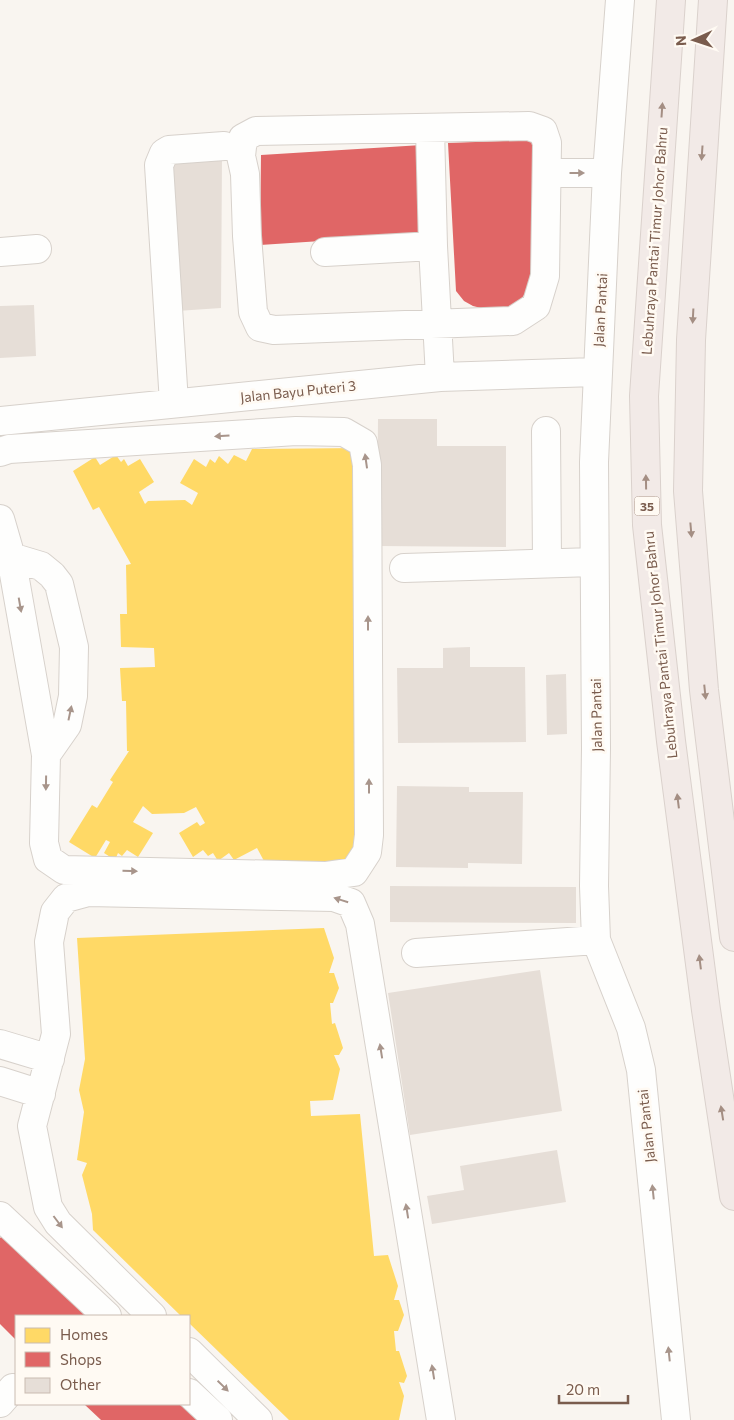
<svg xmlns="http://www.w3.org/2000/svg" width="734" height="1420" font-family="Commissioner,sans-serif">
<rect width="100%" height="100%" fill="#f9f5f0"/>
<path fill="#ffd966" d="M 360,448 L 357,861 L 264,861 L 257,848 L 234,860 L 229,853 L 218,861 L 213,853 L 208,856 L 203,850 L 193,857 L 179,833 L 197,822 L 200,826 L 205,823 L 196,807 L 184,813 L 152,814 L 143,806 L 133,822 L 153,833 L 138,857 L 127,850 L 122,856 L 118,853 L 115,860 L 104,853 L 110,842 L 106,840 L 95,858 L 69,842 L 92,805 L 97,808 L 113,782 L 110,780 L 129,751 L 127,751 L 126,701 L 122,701 L 120,668 L 155,667 L 154,648 L 121,647 L 120,614 L 127,614 L 126,565 L 131,564 L 99,507 L 93,510 L 73,471 L 95,457 L 100,465 L 116,455 L 121,462 L 124,459 L 128,466 L 140,459 L 154,482 L 139,492 L 145,504 L 148,501 L 185,500 L 192,505 L 198,493 L 180,483 L 194,459 L 206,467 L 210,459 L 215,463 L 219,456 L 228,464 L 234,455 L 246,461 L 252,449 Z
M 324,928 L 334,958 L 329,973 L 334,973 L 339,988 L 333,1003 L 330,1003 L 332,1024 L 335,1023 L 343,1048 L 339,1055 L 334,1055 L 340,1069 L 333,1100 L 310,1101 L 311,1116 L 360,1114 L 374,1256 L 388,1255 L 398,1286 L 394,1300 L 399,1300 L 404,1315 L 398,1331 L 394,1331 L 396,1351 L 399,1351 L 407,1376 L 404,1383 L 399,1382 L 404,1396 L 399,1420 L 289,1420 L 189,1323 L 189,1316 L 181,1316 L 93,1230 L 92,1214 L 82,1175 L 87,1163 L 77,1160 L 84,1112 L 79,1090 L 85,1059 L 77,938 Z"/>
<path fill="#e06666" d="M 535,140 L 531,286 L 521,299 L 511,307 L 481,308 L 473,306 L 464,301 L 456,291 L 448,143 Z
M 422,145 L 428,234 L 260,245 L 261,155 Z
M 8,1231 L 97,1316 L 16,1316 L 16,1340 L 0,1324 L 0,1238 Z
M 84,1404 L 189,1404 L 206,1420 L 101,1420 Z"/>
<path fill="#e6ded7" d="M 222,157 L 221,308 L 177,311 L 168,160 Z
M 34,305 L 36,356 L 0,358 L 0,306 Z
M 378,419 L 437,419 L 437,446 L 506,446 L 506,547 L 377,546 Z
M 470,647 L 470,667 L 525,667 L 526,742 L 398,743 L 397,668 L 443,668 L 443,648 Z
M 566,674 L 567,734 L 547,735 L 546,675 Z
M 397,786 L 469,787 L 469,792 L 523,792 L 522,864 L 468,863 L 468,868 L 396,867 Z
M 390,886 L 576,887 L 576,923 L 390,922 Z
M 540,970 L 562,1111 L 410,1135 L 388,993 Z
M 557,1150 L 566,1202 L 432,1224 L 427,1196 L 464,1190 L 460,1166 Z"/>
<g fill="none" stroke-linecap="round" stroke-linejoin="round">
<g stroke="#d7d1cb" stroke-width="30">
<path id="minor" d="M 620,0 L 607,173 L 594,462 L 596,748 L 594,886 L 596,940 L 631,1028 L 641,1070 L 676,1420
M 529,126 L 543,131 L 547,143 L 545,276 L 536,306 L 513,321 L 274,330 L 260,327 L 253,312 L 247,236 L 245,174 L 241,156 L 243,138 L 256,131 Z
M 430,129 L 433,246
M 547,173 L 607,173
M 0,252 L 37,249
M 325,252 L 433,246 L 440,377
M 174,403 L 159,165 L 164,153 L 169,150 L 224,146
M 0,421 L 440,377 L 596,372
M 546,431 L 547,562
M 0,452 L 9,449 L 296,431 L 344,432 L 363,443 L 367,465 L 369,835 L 367,852 L 354,872 L 325,876 L 64,870 L 48,859 L 44,843 L 46,755 L 11,557 L 0,519
M 0,562 L 11,557 L 41,566 L 52,575 L 59,584 L 74,647 L 73,696 L 67,725 L 46,755
M 404,568 L 593,562
M 416,953 L 596,940
M 0,1044 L 50,1059
M 0,1081 L 41,1094
M 0,1216 L 107,1316
M 152,1316 L 58,1223 L 48,1207 L 32,1126 L 56,1034 L 49,942 L 55,912 L 66,898 L 88,892 L 334,897 L 351,903 L 360,924 L 441,1420
M 189,1352 L 258,1420
M 189,1393 L 218,1420
M 0,1403 L 13,1388"/>
</g>
<g stroke="#dad1cc" stroke-width="30">
<path id="highway" d="M 671,0 L 644,396 L 647,525 L 671,741 L 706,1010 L 734,1196
M 713,0 L 691,340 L 688,491 L 704,690 L 734,937"/>
</g>
<use href="#minor" stroke="#fefefd" stroke-width="28"/>
<use href="#highway" stroke="#f2eae7" stroke-width="28"/>
</g>
<defs><path id="oneway-solid" d="M-6-.8H1V-3.2L6.5 0L1 3.2V.8H-6Z" transform="scale(1.25)"/></defs>
<g fill="#a48e83">
<use href="#oneway-solid" transform="translate(662 110) rotate(-86)"/>
<use href="#oneway-solid" transform="translate(702 153) rotate(94)"/>
<use href="#oneway-solid" transform="translate(693 316) rotate(93)"/>
<use href="#oneway-solid" transform="translate(646 482) rotate(-91)"/>
<use href="#oneway-solid" transform="translate(691 530) rotate(85)"/>
<use href="#oneway-solid" transform="translate(705 692) rotate(84)"/>
<use href="#oneway-solid" transform="translate(678 801) rotate(-97)"/>
<use href="#oneway-solid" transform="translate(700 962) rotate(-97)"/>
<use href="#oneway-solid" transform="translate(722 1113) rotate(-99)"/>
</g>
<g fill="#a8958b">
<use href="#oneway-solid" transform="translate(577 173)"/>
<use href="#oneway-solid" transform="translate(222 436) rotate(176)"/>
<use href="#oneway-solid" transform="translate(366 461) rotate(-98)"/>
<use href="#oneway-solid" transform="translate(20 605) rotate(80)"/>
<use href="#oneway-solid" transform="translate(368 623) rotate(-90)"/>
<use href="#oneway-solid" transform="translate(70 713) rotate(-78)"/>
<use href="#oneway-solid" transform="translate(46 783) rotate(91)"/>
<use href="#oneway-solid" transform="translate(369 786) rotate(-90)"/>
<use href="#oneway-solid" transform="translate(130 871) rotate(1)"/>
<use href="#oneway-solid" transform="translate(341 900) rotate(-163)"/>
<use href="#oneway-solid" transform="translate(381 1051) rotate(-99)"/>
<use href="#oneway-solid" transform="translate(653 1192) rotate(-96)"/>
<use href="#oneway-solid" transform="translate(407 1211) rotate(-99)"/>
<use href="#oneway-solid" transform="translate(58 1222) rotate(53)"/>
<use href="#oneway-solid" transform="translate(669 1354) rotate(-96)"/>
<use href="#oneway-solid" transform="translate(433 1372) rotate(-99)"/>
<use href="#oneway-solid" transform="translate(223 1386) rotate(44)"/>
</g>
<g text-anchor="middle" dominant-baseline="central" stroke-width="5" stroke-linejoin="round" paint-order="stroke">
<rect fill="#fffaf3" stroke="#a28b7f" stroke-width="1" x="634.5" y="496.5" width="25" height="19" rx="4"/>
<g font-size="12" font-weight="bold" fill="#7a5c4d">
<text x="647" y="506">35</text>
</g>
<g font-size="14" fill="#7a5c4d" stroke="#fffaf3">
<text transform="translate(654 241) rotate(-86)">Lebuhraya Pantai Timur Johor Bahru</text>
<text transform="translate(600 310) rotate(-87)">Jalan Pantai</text>
<text transform="translate(298 391) rotate(-6)">Jalan Bayu Puteri 3</text>
<text transform="translate(660 645) rotate(-96)">Lebuhraya Pantai Timur Johor Bahru</text>
<text transform="translate(596 715) rotate(-91)">Jalan Pantai</text>
<text transform="translate(646 1126) rotate(-96)">Jalan Pantai</text>
</g>
</g>
<rect x="15" y="1315" width="175" height="90" fill="#fffaf3" stroke="#cabbb1"/>
<rect x="25" y="1328" width="25" height="15" fill="#ffd966" stroke="#cabbb1"/>
<text x="60" y="1340" font-size="15" fill="#7a5c4d">Homes</text>
<rect x="25" y="1352" width="25" height="15" fill="#e06666" stroke="#cabbb1"/>
<text x="60" y="1365" font-size="15" fill="#7a5c4d">Shops</text>
<rect x="25" y="1378" width="25" height="15" fill="#e6ded7" stroke="#cabbb1"/>
<text x="60" y="1390" font-size="15" fill="#7a5c4d">Other</text>
<g transform="translate(694 40) rotate(267)" stroke="#fffaf3" stroke-width="4" paint-order="stroke">
<path d="M0-4L9 19L0 12L-9 19Z" fill="#7a5c4d"/>
<text y="-8" font-size="14" font-weight="bold" text-anchor="middle" fill="#7a5c4d">N</text>
</g>
<path d="M559 1395v8h69v-8" fill="none" stroke="#7a5c4d" stroke-width="2.5"/>
<text x="566" y="1395" font-size="15" fill="#7a5c4d" stroke="#fffaf3" stroke-width="4" paint-order="stroke">20 m</text>
</svg>
